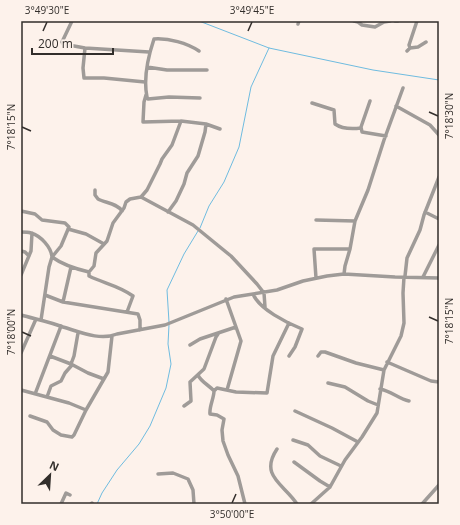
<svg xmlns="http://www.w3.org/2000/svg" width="460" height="525" font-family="'Open Sans',sans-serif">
<rect width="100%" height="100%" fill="#fdf2eb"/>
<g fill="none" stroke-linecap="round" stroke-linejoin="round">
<path stroke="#6fbce0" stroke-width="1" d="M 199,21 L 269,48 L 373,70 L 439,80
M 200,228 L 209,206 L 224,182 L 239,147 L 251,87 L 269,48
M 169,322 L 167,290 L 184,254 L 198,231
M 97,504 L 102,493 L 117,470 L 139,444 L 150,426 L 166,388 L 171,364 L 168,344 L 169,325"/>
<path stroke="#9f9b98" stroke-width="3.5" d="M 72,21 L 62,42 L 63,44 L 85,48 L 149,52
M 354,21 L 358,22 L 362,25 L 375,27 L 384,22 L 390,21
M 395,21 L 398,21
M 298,24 L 299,21
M 85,48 L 83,68 L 84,78 L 104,78 L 145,82
M 410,48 L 409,45 L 417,21
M 199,51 C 187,43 169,38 154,39 C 148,57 143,78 147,97 L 148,99 L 169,97 L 200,98
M 407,51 L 410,48 L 418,47 L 426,42
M 147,67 L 167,70 L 207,70
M 146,95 L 144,102 L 143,122 L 181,121
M 370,101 L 361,127 L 362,132 L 386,136
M 312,103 L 334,110 L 335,124 C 342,129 353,129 361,128
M 396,106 L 430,125 L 439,135
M 95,190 L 95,195 L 98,199 C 105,203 117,203 122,211
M 141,197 L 193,225 L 231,256 L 257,284 L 264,293 L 265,307
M 21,211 L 35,214 L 42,220 L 65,223 L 69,227 L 61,246 L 52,257 L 49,267 L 41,320
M 168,212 L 176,201 L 184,184 L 187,173 L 198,156 L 205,132 L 206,124
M 425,212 L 439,219
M 316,220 L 355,221
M 68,229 L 86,234 L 104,244
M 21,232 C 24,232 28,232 31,233 C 41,236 51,247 52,257 C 63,265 76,269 89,272 L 94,266 L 96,253 L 107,241 L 113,223 L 124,208 L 126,202 L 130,199 L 141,197 L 147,190 L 160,164 L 162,159 L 172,145 L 181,121 L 206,124 L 220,129
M 21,251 L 25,252 L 29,256
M 89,272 L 89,276 C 103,283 120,286 133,296 L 127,312
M 344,274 L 345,266 L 350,249 L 355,221 L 368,190 L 384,140 L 403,88
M 21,275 L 31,251 L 32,233
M 405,276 L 407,258 L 420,230 L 424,215 L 439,177
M 423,277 L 439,245
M 316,278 L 314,249 L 350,249
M 253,294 C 259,309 287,323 302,329 L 295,347 L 289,356
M 45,295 L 63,302 L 138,314 L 140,320 L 140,330
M 226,299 L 241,341 L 227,390
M 63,302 L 71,267
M 21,315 C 35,319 50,322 63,327 C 80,332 100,341 117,334 L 165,325 L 234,297 L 277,290 L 303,281 L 327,276 L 344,274 L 395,277 L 439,278
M 190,345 L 200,339 L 236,327
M 21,353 L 36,319
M 50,356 L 71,364 L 88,373 L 104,379
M 318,356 L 321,352 L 325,352 L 356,363 L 384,370
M 387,362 L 431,381 L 439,382
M 71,364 L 74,356 L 78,333
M 198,375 C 201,382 209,385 214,391
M 328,383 L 345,387 L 368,401 L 378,405
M 380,389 C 391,391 399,399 409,401
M 21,390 L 69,403 L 86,410
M 35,394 L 61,326
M 47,397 L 51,386 L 61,381 L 65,373 L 72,365
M 184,406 L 191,401 L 190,382 L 204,369 L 216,337 L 218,334
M 295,411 L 332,428 L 358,442
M 30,416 L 47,422 L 53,430 L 61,435 L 72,437 L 74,435 L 86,410 L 108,372 L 112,336
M 293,440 L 308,445 L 320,456 L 341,466
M 277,449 C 259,476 284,484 297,504
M 294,462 L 320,481 L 330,487
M 158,474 L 173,473 L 188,479 L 193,490 L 194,504
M 61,504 L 66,493 L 70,495
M 91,504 L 92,503
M 245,504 L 238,476 L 228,455 L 223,441 L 222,430 L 224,419 L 217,415 L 210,414 C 209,407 214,398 214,391 L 217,388 L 236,392 L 267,393 L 273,356 L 289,323
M 311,504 L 330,487 L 345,460 L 362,437 L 377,413 L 384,370 L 401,336 L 404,323 L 403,293 L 404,277
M 422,504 L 439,485"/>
</g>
<path fill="none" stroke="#322e2b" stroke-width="1.5" d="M 43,31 L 47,22M 248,31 L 252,22M 429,112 L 438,116M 22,127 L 31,131M 429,317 L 438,321M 22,332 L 31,336M 232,503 L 236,494"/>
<rect width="460" height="525" fill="none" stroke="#fdf2eb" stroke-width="44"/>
<g transform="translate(50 475) rotate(25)" stroke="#fdf2eb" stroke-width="3" paint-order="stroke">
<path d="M0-3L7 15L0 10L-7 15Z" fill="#322e2b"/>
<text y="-6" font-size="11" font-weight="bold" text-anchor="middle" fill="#322e2b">N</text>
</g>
<path d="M32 48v6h81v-6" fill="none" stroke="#322e2b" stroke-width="2"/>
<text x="38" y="48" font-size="12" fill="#322e2b" stroke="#fdf2eb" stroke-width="3" paint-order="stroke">200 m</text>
<rect x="22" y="22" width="416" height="481" fill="none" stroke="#322e2b" stroke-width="1.5"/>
<g font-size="10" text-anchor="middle" fill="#322e2b">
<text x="47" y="14">3°49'30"E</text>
<text x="252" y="14">3°49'45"E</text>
<text transform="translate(449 116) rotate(-90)" y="4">7°18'30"N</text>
<text transform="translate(11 127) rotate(-90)" y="4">7°18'15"N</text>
<text transform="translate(449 321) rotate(-90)" y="4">7°18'15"N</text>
<text transform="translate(11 332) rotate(-90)" y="4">7°18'00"N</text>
<text x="232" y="518">3°50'00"E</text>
</g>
</svg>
